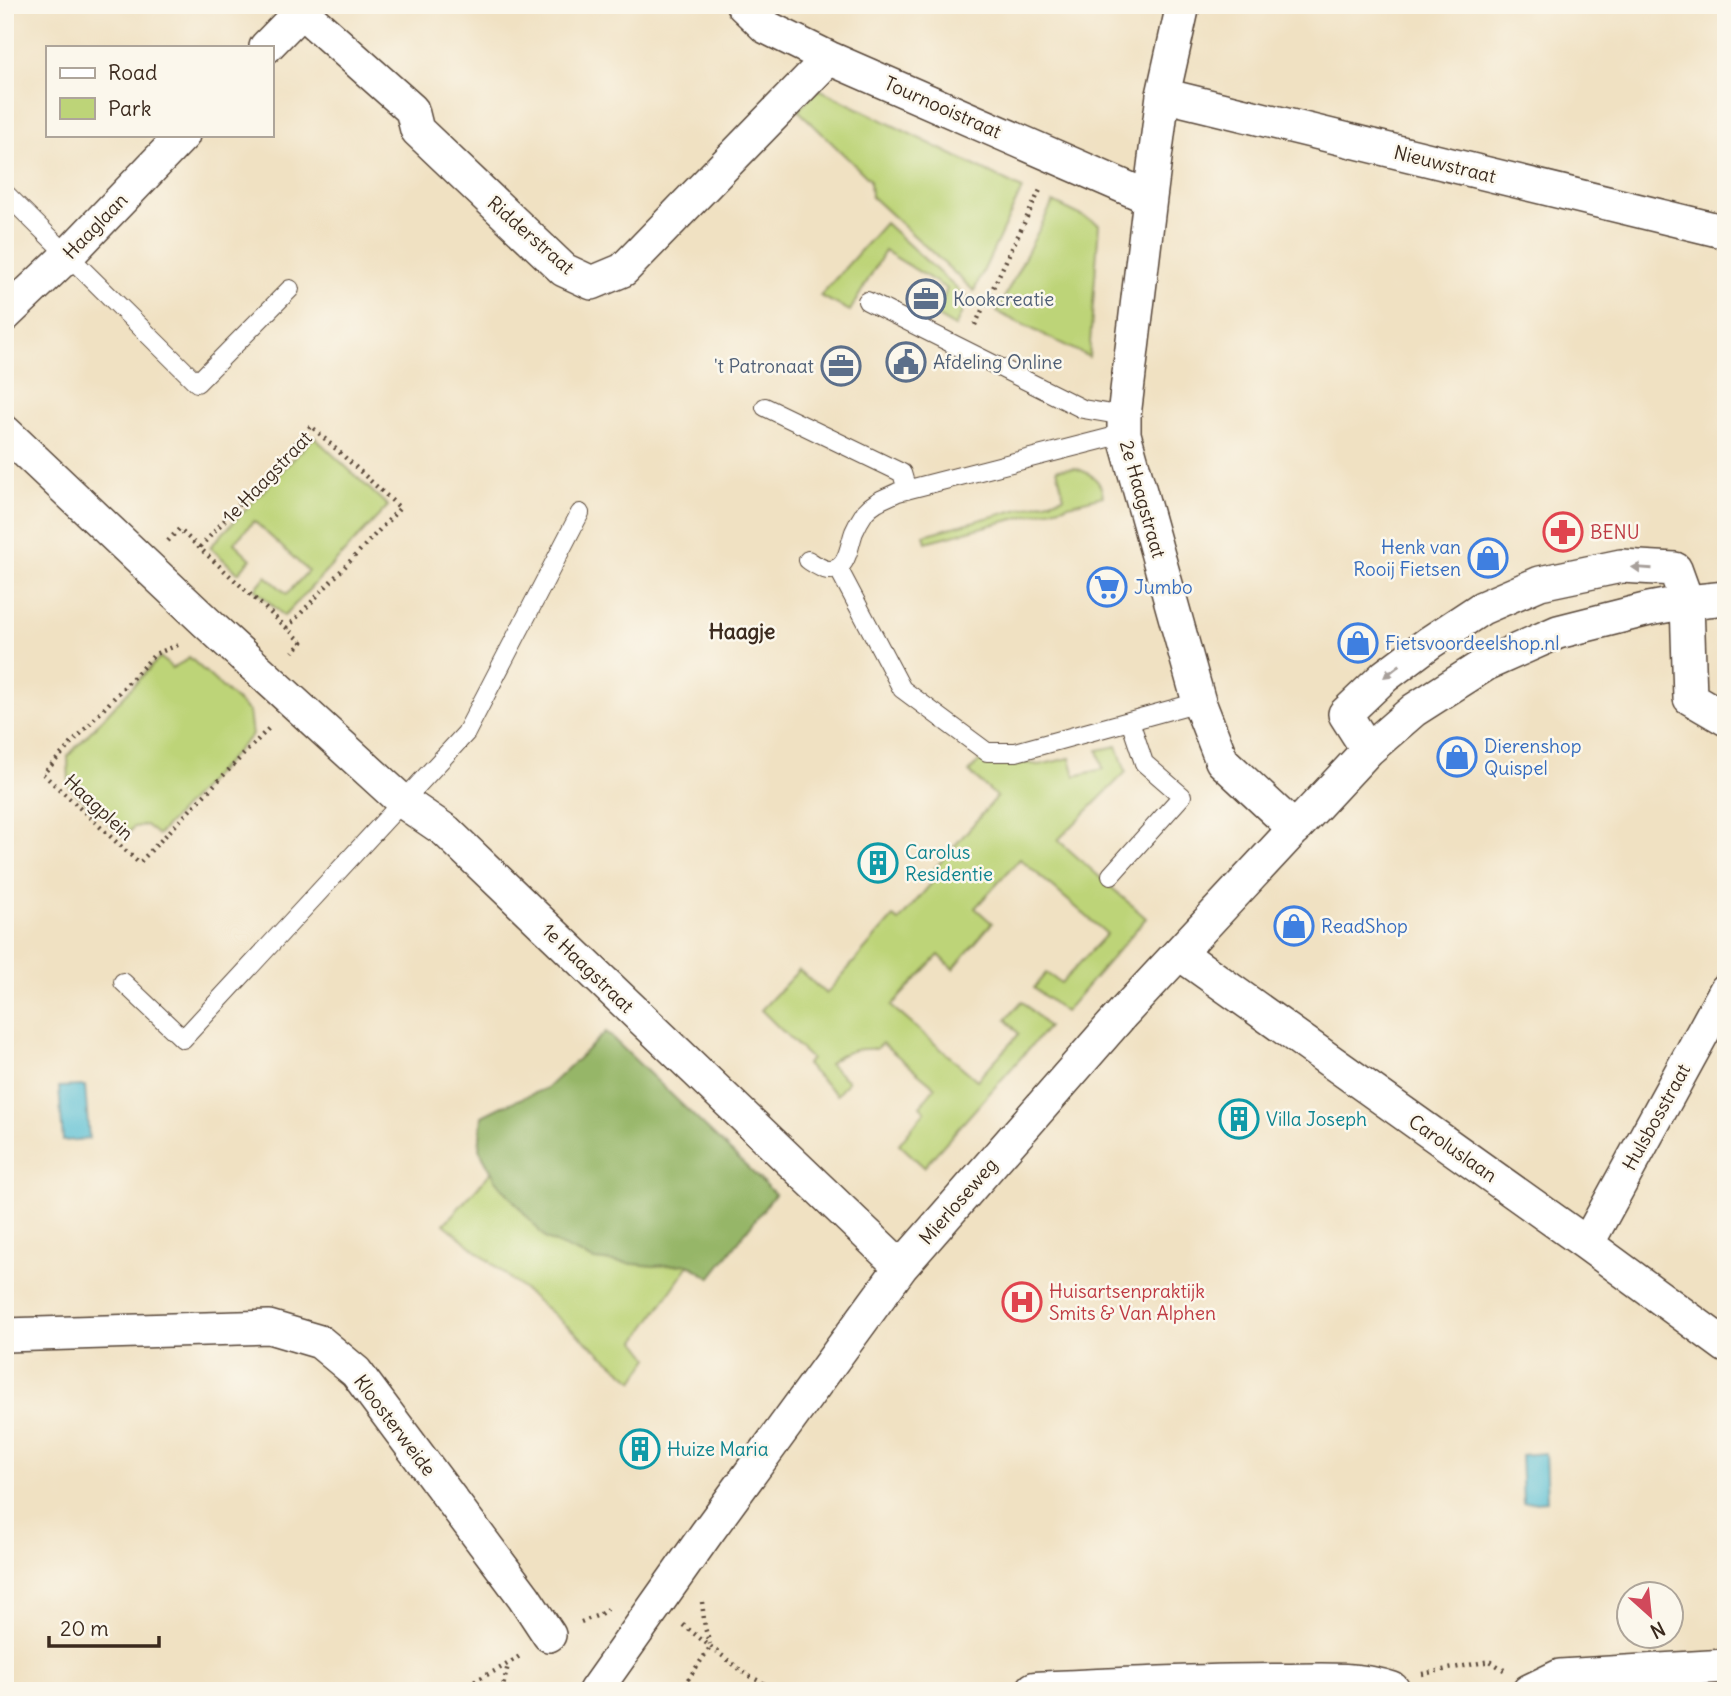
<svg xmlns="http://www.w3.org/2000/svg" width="1731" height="1696" font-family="Delius,sans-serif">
<rect width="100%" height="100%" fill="#fbf7ec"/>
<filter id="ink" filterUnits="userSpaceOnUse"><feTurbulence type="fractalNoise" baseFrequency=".0143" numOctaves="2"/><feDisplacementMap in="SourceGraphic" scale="14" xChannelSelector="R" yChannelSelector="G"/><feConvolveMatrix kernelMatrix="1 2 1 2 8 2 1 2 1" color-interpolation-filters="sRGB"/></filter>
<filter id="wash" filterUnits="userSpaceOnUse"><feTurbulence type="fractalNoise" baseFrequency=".00686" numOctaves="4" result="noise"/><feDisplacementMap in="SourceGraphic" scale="28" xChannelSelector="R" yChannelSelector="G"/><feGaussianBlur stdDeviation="1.57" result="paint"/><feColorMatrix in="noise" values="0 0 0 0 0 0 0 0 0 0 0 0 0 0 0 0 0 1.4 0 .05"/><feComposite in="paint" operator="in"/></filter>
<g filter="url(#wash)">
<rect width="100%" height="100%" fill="#f0e1c2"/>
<path fill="#bdd478" stroke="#7c7f4b" stroke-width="2" d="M 819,89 L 1022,189 L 974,291 L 871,196 L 870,180 L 798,110 Z
M 1053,202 L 1099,224 L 1089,357 L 997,312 Z
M 885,223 L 968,299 L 955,327 L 936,316 L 947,289 L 885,251 L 850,311 L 820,296 Z
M 314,437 L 388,506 L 284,616 L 255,589 L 266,576 L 287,594 L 308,571 L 254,521 L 234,543 L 251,559 L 238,573 L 210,547 Z
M 1075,468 C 1090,473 1101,479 1103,496 L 926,542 L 924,535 L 1064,497 L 1057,469 Z
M 160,657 L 172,668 L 185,661 L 189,657 L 249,712 L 252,735 L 158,835 L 146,825 L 134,827 L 124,838 L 69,786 L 68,756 Z
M 1117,746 L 1126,772 L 1058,840 L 1146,918 L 1065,1012 L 1034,988 L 1046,973 L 1061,983 L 1107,934 L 1020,859 L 975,908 L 992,923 L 953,969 L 939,955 L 891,1006 L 977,1080 L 1019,1034 L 1006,1019 L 1022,1001 L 1048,1027 L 924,1167 L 899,1144 L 925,1111 L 920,1106 L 935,1087 L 882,1043 L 876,1049 C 857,1048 843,1051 829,1064 L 848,1081 L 837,1095 L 806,1065 L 811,1059 L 761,1010 L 799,970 L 826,994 L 893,917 L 899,921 L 936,878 L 931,873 L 997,797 L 969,772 L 984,756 L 1039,765 L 1070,758 L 1075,776 L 1103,769 L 1098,750 Z
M 606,1032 L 775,1194 L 710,1278 L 689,1265 L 636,1341 L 649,1358 L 634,1381 L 444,1224 L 493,1170 Z
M 1726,1681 L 1726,1691 L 1577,1691 Z"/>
<path fill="#96b668" stroke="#687043" stroke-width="2" d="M 606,1032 L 775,1194 L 710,1278 L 689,1264 L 654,1266 L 594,1260 L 546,1239 L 496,1180 L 479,1149 L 482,1116 L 500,1107 L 547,1088 Z"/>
<path fill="#56bed3" stroke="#487478" stroke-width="2" d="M 85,1086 L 89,1139 L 63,1141 L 59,1087 Z
M 1545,1453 L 1547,1501 L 1523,1503 L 1521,1455 Z"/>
</g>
<g filter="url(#ink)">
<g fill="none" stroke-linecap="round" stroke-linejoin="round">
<g stroke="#564537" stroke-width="20">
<path id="service" d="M 5,193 L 197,383 L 290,289
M 867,301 L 1083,409 L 1124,416
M 765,407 L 902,473 L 907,490
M 808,560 C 814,564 821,569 828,570 C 848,571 849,545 854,532 C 857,525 861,518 865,512 C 874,501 886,498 898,492 L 1124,434
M 838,568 L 902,689 L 987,752 L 1016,752 L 1199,702
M 1111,875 L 1182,796 L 1144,763 L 1130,721
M 123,982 L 183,1039 L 466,733 L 580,513"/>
</g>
<g stroke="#564537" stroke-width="36">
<path id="minor" d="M 743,5 L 766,27 L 829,58 L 1150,198
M 1183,5 L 1163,95 L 1150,198 L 1124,416 L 1124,434 L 1199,702 L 1222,761 L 1295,829
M 301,11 L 412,110 L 417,130 L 564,270 L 592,283 L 623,270 L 829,58
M 266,47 L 307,5
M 1163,95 L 1726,232
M 5,315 L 68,255 L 183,135
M 5,432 L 206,622 L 402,801 L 446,831 L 901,1267
M 1368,750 L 1345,714 L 1385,676 L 1429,643 L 1482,608 L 1540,583 L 1621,566 L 1675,569 L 1687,602 L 1690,698 L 1726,719
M 1179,953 L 1587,1244 L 1726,1346
M 1587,1244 L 1726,990
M 5,1335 L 269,1327 L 320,1342 L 356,1372 L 524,1597 L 549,1635
M 595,1691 L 706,1534 L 901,1267 L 1123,1013 L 1368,750 L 1414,710 L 1486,664 L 1558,632 L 1649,609 L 1687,602 L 1726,598
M 1529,1691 L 1560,1676 L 1726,1666"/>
</g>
<g stroke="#564537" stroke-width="41">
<path id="tertiary" d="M 1035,1691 C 1115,1687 1195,1683 1275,1683 C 1314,1683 1354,1679 1391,1691"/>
</g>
<path stroke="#564537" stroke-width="4.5" stroke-dasharray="2 5" stroke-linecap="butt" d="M 975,325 L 1041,188
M 168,541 L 179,529 L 302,642 L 293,652
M 200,547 L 311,426 L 400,508 L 287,628
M 178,645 L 155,654 L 43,774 L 139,863 L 270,727
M 702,1602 L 705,1628 L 710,1644
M 581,1622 L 599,1615 L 607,1609
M 683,1625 L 747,1675 L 779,1691
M 1422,1674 L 1490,1661 L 1504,1670
M 448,1691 C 474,1681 499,1671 521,1655
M 502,1691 L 508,1665
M 680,1691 L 711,1646"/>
<use href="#service" stroke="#fff" stroke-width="18"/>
<use href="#minor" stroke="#fff" stroke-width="33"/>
<use href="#tertiary" stroke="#fff" stroke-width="38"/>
</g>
<defs><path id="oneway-solid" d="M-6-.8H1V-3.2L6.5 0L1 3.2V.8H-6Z" transform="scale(1.75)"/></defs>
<g fill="#a79f9a">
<use href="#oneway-solid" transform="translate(1642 568) rotate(-176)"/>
<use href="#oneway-solid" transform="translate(1392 671) rotate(142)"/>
</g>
</g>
<defs>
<g id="office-ring" transform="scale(2.0125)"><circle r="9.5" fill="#fbf7ec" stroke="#5c6f8a" stroke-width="1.5"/><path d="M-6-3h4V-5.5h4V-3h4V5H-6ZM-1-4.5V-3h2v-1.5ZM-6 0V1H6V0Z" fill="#5c6f8a"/></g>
<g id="civic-ring" transform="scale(2.0125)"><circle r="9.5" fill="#fbf7ec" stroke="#5c6f8a" stroke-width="1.5"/><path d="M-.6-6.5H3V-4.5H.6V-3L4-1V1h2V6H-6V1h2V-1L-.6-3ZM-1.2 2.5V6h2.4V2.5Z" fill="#5c6f8a"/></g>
<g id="pharmacy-ring" transform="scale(2.0125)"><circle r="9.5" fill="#fbf7ec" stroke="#e0444e" stroke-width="1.5"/><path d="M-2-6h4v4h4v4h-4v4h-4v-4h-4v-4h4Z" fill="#e0444e"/></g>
<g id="shop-ring" transform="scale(2.0125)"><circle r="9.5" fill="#fbf7ec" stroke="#3f7fe0" stroke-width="1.5"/><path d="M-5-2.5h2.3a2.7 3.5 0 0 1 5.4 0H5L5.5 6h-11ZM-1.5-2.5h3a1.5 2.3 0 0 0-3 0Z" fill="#3f7fe0"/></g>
<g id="supermarket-ring" transform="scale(2.0125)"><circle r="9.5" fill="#fbf7ec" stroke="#3f7fe0" stroke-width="1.5"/><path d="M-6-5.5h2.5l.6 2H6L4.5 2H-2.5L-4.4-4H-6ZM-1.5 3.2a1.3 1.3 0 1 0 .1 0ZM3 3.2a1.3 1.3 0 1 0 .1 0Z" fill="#3f7fe0"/></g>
<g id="building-ring" transform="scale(2.0125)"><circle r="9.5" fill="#fbf7ec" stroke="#0f9aa8" stroke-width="1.5"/><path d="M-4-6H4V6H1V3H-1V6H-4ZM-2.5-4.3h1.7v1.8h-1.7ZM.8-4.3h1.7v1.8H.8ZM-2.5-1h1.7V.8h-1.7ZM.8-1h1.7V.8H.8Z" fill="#0f9aa8"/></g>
<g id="hospital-ring" transform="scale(2.0125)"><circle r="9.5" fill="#fbf7ec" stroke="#e0444e" stroke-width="1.5"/><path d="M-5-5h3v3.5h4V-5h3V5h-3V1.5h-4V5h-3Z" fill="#e0444e"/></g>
</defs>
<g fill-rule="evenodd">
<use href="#office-ring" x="926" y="299"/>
<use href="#civic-ring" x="906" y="362"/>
<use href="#office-ring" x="841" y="366"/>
<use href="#pharmacy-ring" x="1563" y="532"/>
<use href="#shop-ring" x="1488" y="558"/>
<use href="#supermarket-ring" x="1107" y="587"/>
<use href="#shop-ring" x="1358" y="643"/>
<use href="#shop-ring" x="1457" y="757"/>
<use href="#building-ring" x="878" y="863"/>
<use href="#shop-ring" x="1294" y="926"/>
<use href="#building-ring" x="1239" y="1119"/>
<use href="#hospital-ring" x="1022" y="1302"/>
<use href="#building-ring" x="640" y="1449"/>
</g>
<g text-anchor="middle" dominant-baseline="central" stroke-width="5" stroke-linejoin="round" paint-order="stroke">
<g font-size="19" fill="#3b2a1e" stroke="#fbf7ec">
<text transform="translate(943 107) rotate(24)">Tournooistraat</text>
<text transform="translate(1445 164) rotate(14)">Nieuwstraat</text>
<text transform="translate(95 226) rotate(-46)">Haaglaan</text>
<text transform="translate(531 235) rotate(41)">Ridderstraat</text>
<text transform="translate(267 477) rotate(-46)">1e Haagstraat</text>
<text transform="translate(1143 499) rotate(74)">2e Haagstraat</text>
<text transform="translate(99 807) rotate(43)">Haagplein</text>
<text transform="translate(588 968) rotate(44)">1e Haagstraat</text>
<text transform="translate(1656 1117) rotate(-61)">Hulsbosstraat</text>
<text transform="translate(1453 1148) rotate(35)">Caroluslaan</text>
<text transform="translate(958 1201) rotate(-49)">Mierloseweg</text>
<text transform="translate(395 1425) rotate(53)">Kloosterweide</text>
</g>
<g font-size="19" fill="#4e5e75" stroke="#fbf7ec" text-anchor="start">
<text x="953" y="299">Kookcreatie</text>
<text x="933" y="362">Afdeling Online</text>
<text x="814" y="366" text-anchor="end">'t Patronaat</text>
</g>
<g font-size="19" fill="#be3a42" stroke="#fbf7ec" text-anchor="start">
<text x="1590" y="532">BENU</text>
<text x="1049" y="1291">Huisartsenpraktijk<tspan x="1049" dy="22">Smits &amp; Van Alphen</tspan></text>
</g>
<g font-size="19" fill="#366cbe" stroke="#fbf7ec" text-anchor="start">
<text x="1461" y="547" text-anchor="end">Henk van<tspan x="1461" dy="22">Rooij Fietsen</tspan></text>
<text x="1134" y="587">Jumbo</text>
<text x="1385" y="643">Fietsvoordeelshop.nl</text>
<text x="1484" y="746">Dierenshop<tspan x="1484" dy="22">Quispel</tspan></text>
<text x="1321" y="926">ReadShop</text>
</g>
<g font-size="19" fill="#0d838f" stroke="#fbf7ec" text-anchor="start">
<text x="905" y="852">Carolus<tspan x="905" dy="22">Residentie</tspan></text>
<text x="1266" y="1119">Villa Joseph</text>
<text x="667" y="1449">Huize Maria</text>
</g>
<g font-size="21" font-weight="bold" fill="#3b2a1e" stroke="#fbf7ec">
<text x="742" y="631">Haagje</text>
</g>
</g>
<rect width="1731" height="1696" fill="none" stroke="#fbf7ec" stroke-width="28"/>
<rect x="46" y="46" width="228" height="91" fill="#fbf7ec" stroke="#aea59a" stroke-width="2"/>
<rect x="60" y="68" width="35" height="10" fill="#ffffff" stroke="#aea59a" stroke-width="2"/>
<text x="108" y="80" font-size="21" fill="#3b2a1e">Road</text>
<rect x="60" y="98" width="35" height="21" fill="#bdd478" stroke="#aea59a" stroke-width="2"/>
<text x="108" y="116" font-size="21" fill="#3b2a1e">Park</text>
<g transform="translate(1650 1615) rotate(153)"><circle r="33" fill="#fbf7ec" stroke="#aea59a" stroke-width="2"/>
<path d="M0-5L12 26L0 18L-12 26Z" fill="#d1495b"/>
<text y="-10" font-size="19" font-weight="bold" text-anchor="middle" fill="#3b2a1e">N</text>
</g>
<path d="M49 1636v10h110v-10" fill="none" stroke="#3b2a1e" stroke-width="3.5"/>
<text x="60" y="1636" font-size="21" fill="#3b2a1e" stroke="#fbf7ec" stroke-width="5" paint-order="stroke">20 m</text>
</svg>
